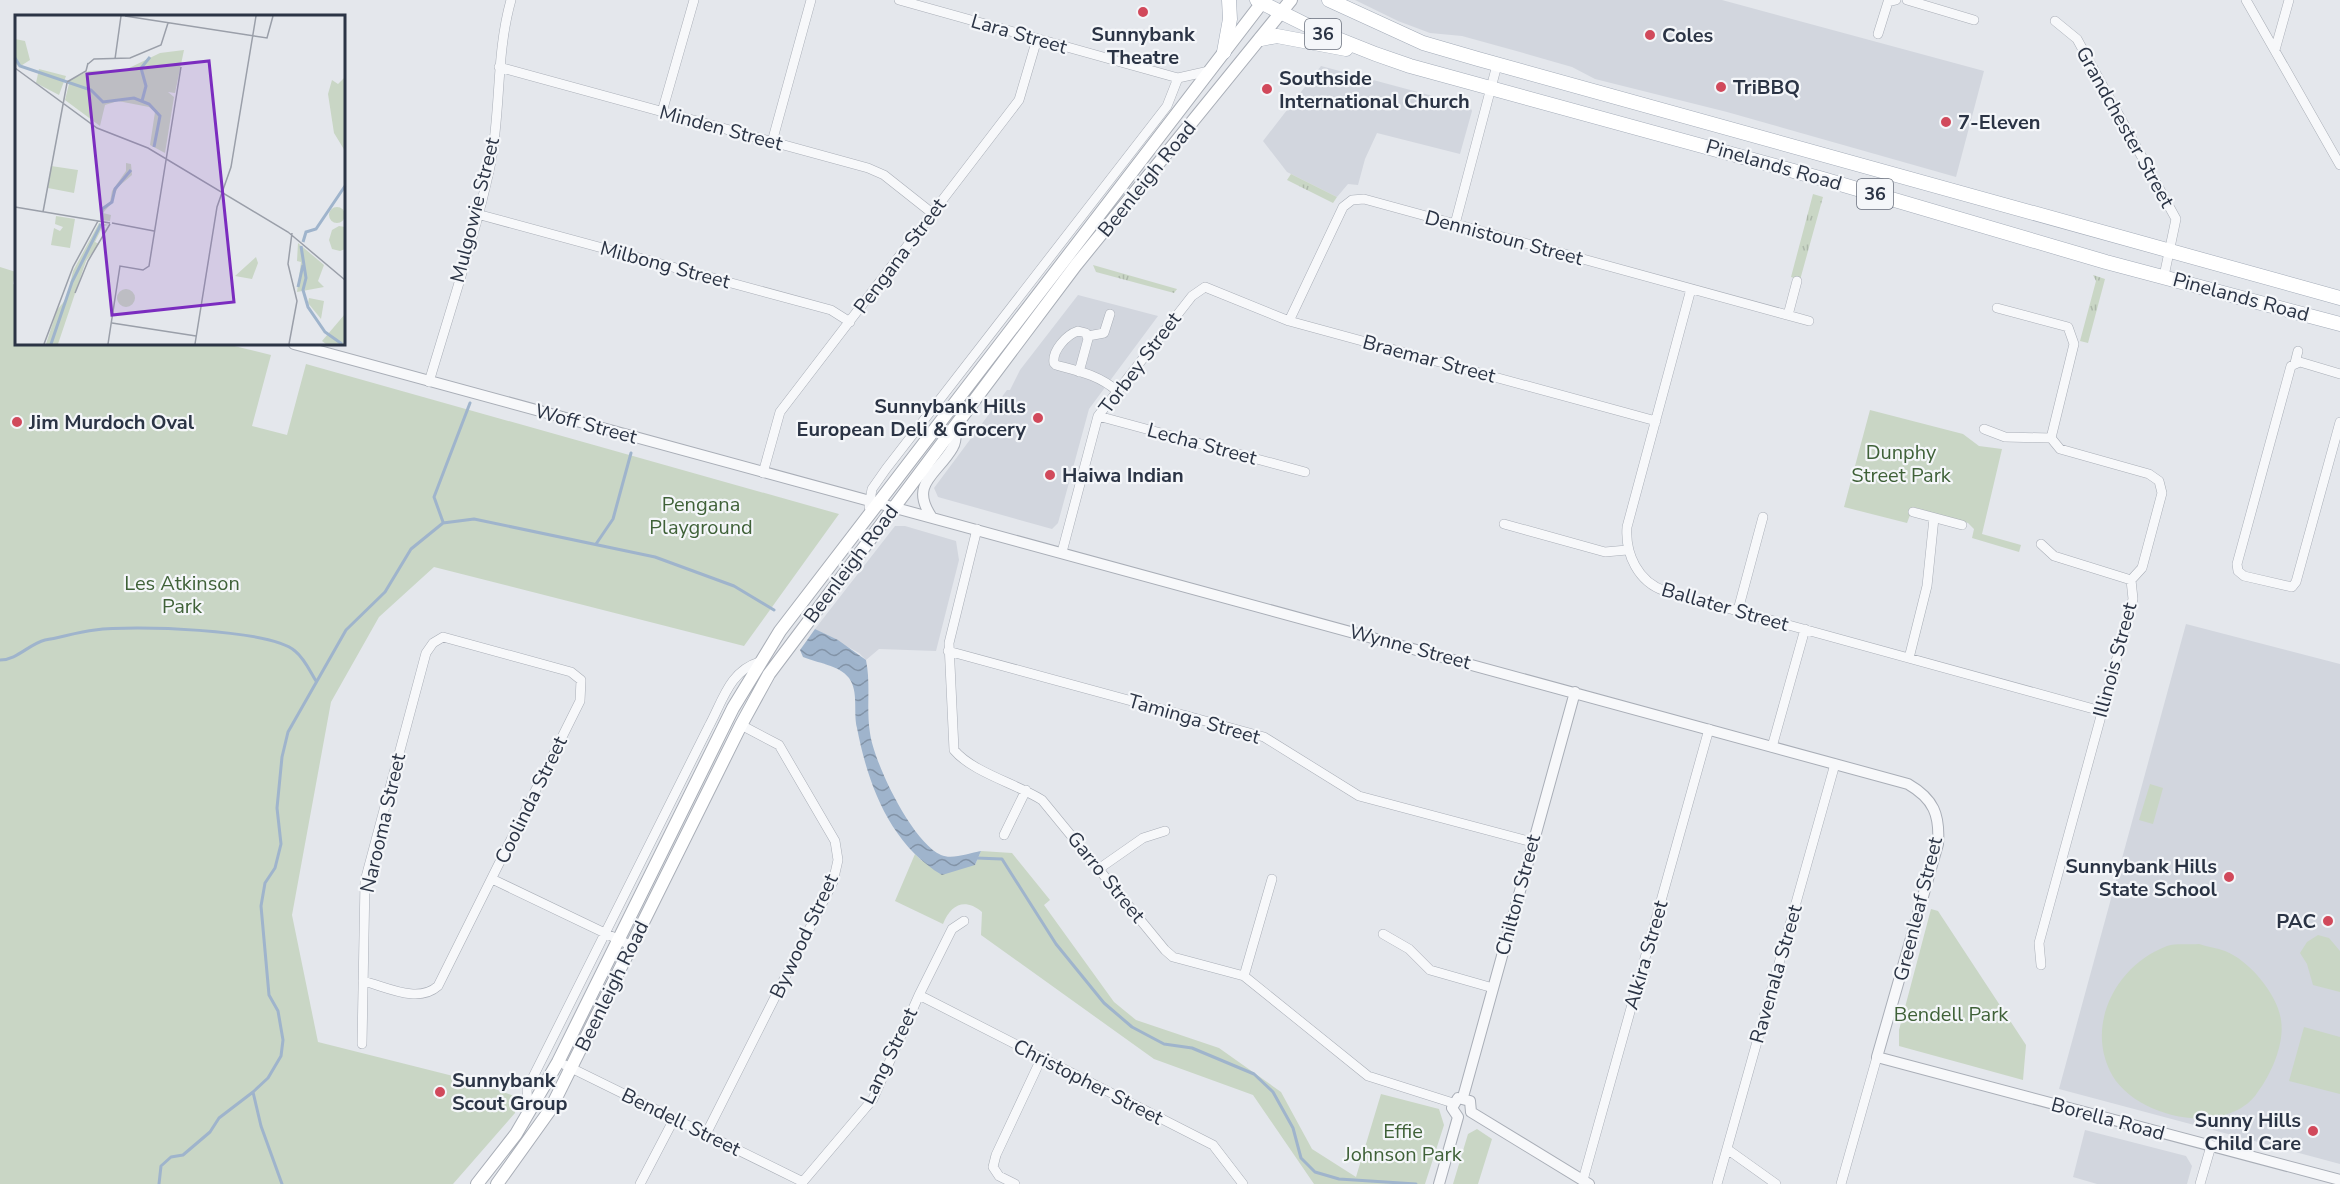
<svg xmlns="http://www.w3.org/2000/svg" width="2340" height="1184" font-family="'Nunito Sans',sans-serif">
<defs>
<pattern id="grass-tufts" width="24" height="20" patternUnits="userSpaceOnUse" patternTransform="scale(1.5)"><rect width="24" height="20" fill="#c9d6c5"/><path d="M3 7l-1-3M5 7V3M7 7l1-3M15 17l-1-3M17 17v-4M19 17l1-3" fill="none" stroke="#adb8ab"/></pattern>
<pattern id="water-waves" width="16" height="10" patternUnits="userSpaceOnUse" patternTransform="scale(1.5)"><rect width="16" height="10" fill="#9fb4cc"/><path d="M0 5q4-4 8 0t8 0" fill="none" stroke="#8293a7"/></pattern>
</defs>
<rect width="100%" height="100%" fill="#e4e7ec"/>
<path fill="#d2d6de" d="M 1355,0 L 1722,0 L 1984,71 L 1956,177 L 1727,112 L 1595,79 L 1572,67 L 1520,52 L 1462,36 L 1430,33 L 1398,21 Z
M 1321,66 L 1470,106 L 1472,111 L 1460,154 L 1377,133 L 1365,159 L 1358,185 L 1348,184 L 1337,197 L 1287,172 L 1263,141 Z
M 1078,295 L 1158,316 L 1089,409 L 1058,523 L 1052,529 L 938,497 L 934,488 L 1007,390 L 1010,390 L 1020,370 Z
M 895,526 L 905,526 L 956,541 L 959,560 L 936,651 L 879,649 L 866,660 L 859,653 L 815,629 Z
M 2186,624 L 2340,664 L 2340,1164 L 2059,1089 Z
M 2085,1130 L 2186,1156 L 2192,1166 L 2187,1184 L 2097,1184 L 2073,1177 Z"/>
<path fill="url(#grass-tufts)" d="M 1291,174 L 1337,197 L 1333,203 L 1287,180 Z
M 1813,194 L 1823,197 L 1800,280 L 1791,277 Z
M 1093,265 L 1177,289 L 1174,293 L 1096,272 Z
M 2093,275 L 2105,279 L 2088,343 L 2080,341 L 2096,281 Z"/>
<path fill="#c9d6c5" d="M 0,267 L 16,272 L 13,284 L 16,285 L 16,344 L 226,344 L 271,355 L 252,426 L 287,435 L 306,364 L 839,514 L 744,646 L 434,567 L 379,617 L 331,702 L 292,915 L 318,1042 L 473,1081 L 514,1096 L 515,1113 L 453,1184 L 0,1184 Z
M 1870,410 L 1963,434 L 1979,446 L 2002,449 L 1982,534 L 2021,545 L 2019,552 L 1972,538 L 1974,529 L 1968,523 L 1913,507 L 1907,523 L 1844,507 Z
M 2150,784 L 2163,788 L 2153,824 L 2139,820 Z
M 981,851 L 1012,853 L 1050,900 L 1044,905 L 1114,1002 L 1136,1020 L 1219,1048 L 1281,1092 L 1312,1149 L 1356,1177 L 1381,1094 L 1439,1109 L 1444,1125 L 1425,1184 L 1314,1184 L 1253,1095 L 1154,1059 L 981,935 L 982,912 C 965,898 951,904 943,924 L 895,901 L 915,854 L 922,861 L 975,865 Z
M 1931,909 L 1938,911 L 2026,1045 L 2023,1080 L 1899,1046 L 1899,1030 Z
M 2318,935 L 2329,938 L 2340,951 L 2340,992 L 2313,985 L 2307,964 L 2300,953 L 2307,942 Z
M 2199,944 C 2208,947 2217,948 2225,951 C 2249,960 2278,995 2281,1020 C 2285,1045 2270,1077 2255,1096 C 2220,1138 2131,1116 2110,1071 C 2086,1022 2118,964 2167,946 C 2176,943 2189,945 2199,944 Z
M 2304,1027 L 2340,1037 L 2340,1094 L 2289,1081 Z
M 1477,1129 L 1492,1139 L 1478,1184 L 1453,1184 L 1468,1134 Z"/>
<path fill="url(#water-waves)" d="M 815,629 L 838,640 L 866,660 C 871,684 866,709 870,733 C 874,763 912,842 941,855 C 952,860 969,853 981,851 L 975,865 L 942,875 C 890,844 868,785 857,728 C 853,712 859,692 849,678 C 839,665 817,663 803,657 L 800,650 Z"/>
<g fill="none" stroke-linecap="round" stroke-linejoin="round">
<path stroke="#9fb4cc" stroke-width="3" d="M 443,522 L 434,497 L 470,403
M 596,544 L 613,519 L 631,453
M 0,660 C 17,660 29,644 45,640 C 62,637 78,632 95,630 C 131,625 270,629 295,651 C 304,658 310,671 316,681
M 976,858 L 1002,859 L 1056,944 L 1104,1003 L 1132,1027 L 1164,1044 L 1192,1048 L 1254,1074 L 1273,1092 L 1293,1128 L 1301,1158 L 1315,1172 L 1339,1179 L 1416,1184
M 253,1092 L 261,1126 L 282,1184
M 159,1184 L 161,1166 L 171,1157 L 183,1155 L 210,1132 L 219,1118 L 253,1092 L 268,1078 L 281,1056 L 283,1040 L 278,1011 L 269,995 L 261,906 L 265,883 L 275,868 L 281,844 L 277,808 L 282,757 L 288,732 L 346,630 L 385,592 L 411,549 L 443,523 L 474,519 L 655,557 L 734,586 L 774,610"/>
<g stroke="#a9aeb7" stroke-width="10">
<path id="minor" d="M 899,0 L 1178,78 L 1209,71
M 1907,0 L 1974,20
M 2246,0 L 2340,165
M 2055,21 L 2077,39 L 2176,219 L 2164,276
M 1878,34 L 1888,2 L 1896,0
M 2275,50 L 2289,0
M 499,67 L 868,168 L 884,175 L 932,213
M 662,112 L 694,0
M 772,142 L 811,0
M 477,214 L 831,310 L 850,322
M 1455,224 L 1497,65
M 1691,289 L 1627,527 C 1625,554 1638,582 1665,591 L 2101,711
M 1997,308 L 2068,327 L 2074,344 L 2051,438 L 2060,449 L 2149,474 L 2159,481 L 2162,493 L 2142,568 L 2131,580 L 2133,599 L 2039,943 L 2041,965
M 1788,315 L 1797,281
M 1289,321 L 1343,207 L 1352,200 L 1364,199 L 1809,321
M 1088,336 L 1104,333 L 1110,314
M 2295,363 L 2298,351
M 1079,372 L 1088,339 L 1086,333 L 1078,331 C 1066,335 1052,351 1054,363 L 1056,365 C 1078,371 1099,375 1117,391
M 2340,374 L 2300,362 L 2291,366 L 2237,564 L 2238,571 L 2244,576 L 2292,587 L 2296,582 L 2340,422
M 429,382 C 450,311 476,233 491,162 C 501,108 496,53 511,0
M 1098,416 L 1305,472
M 1984,429 L 2005,437 L 2051,438
M 763,473 L 780,412 L 1019,100 L 1037,39
M 869,507 L 872,489 L 886,469 L 1167,106 L 1178,78
M 1913,512 L 1962,525
M 1504,524 L 1605,552 L 1627,550
M 977,529 L 949,643 L 954,750 C 972,772 1017,784 1042,800 L 1165,950 L 1173,957 L 1244,976 L 1368,1076 L 1453,1103
M 2041,544 L 2054,556 L 2131,580
M 1062,552 L 1098,416 L 1192,296 L 1205,287 L 1289,321 L 1656,421
M 1738,610 L 1763,517
M 948,651 L 1264,737 L 1359,796 L 1532,842
M 1909,658 L 1927,586 L 1934,518
M 1772,747 L 1805,629
M 1004,835 L 1026,790
M 1100,868 L 1143,838 L 1165,831
M 492,879 L 632,946
M 1383,934 L 1409,949 L 1430,970 L 1493,988
M 1244,976 L 1272,879
M 919,995 L 1213,1145 L 1243,1184
M 362,1044 L 365,881 L 426,653 L 433,643 L 443,637 L 571,672 L 581,680 L 580,701 L 438,986 C 418,1004 387,987 363,981
M 565,1065 L 803,1182
M 528,1113 L 527,1089 L 709,726 C 723,700 730,671 759,662
M 706,1134 L 833,882 L 838,860 L 835,841 L 779,745 L 741,725
M 1727,1149 L 1776,1184
M 1583,1180 L 1709,729
M 640,1184 L 674,1119
M 801,1184 L 873,1099 L 919,995 L 952,929 L 964,921
M 1015,1184 L 999,1176 L 993,1167 L 996,1155 L 1041,1059
M 1717,1184 L 1835,764
M 1841,1184 L 1877,1057
M 2200,1184 L 2211,1146"/>
</g>
<g stroke="#a9aeb7" stroke-width="12">
<path id="tertiary" d="M 294,344 L 1908,784 C 1934,799 1940,815 1938,844 L 1877,1057 L 2340,1180
M 931,516 C 909,483 938,474 953,447 C 957,441 956,431 956,424
M 1463,1097 L 1575,692
M 1471,1112 L 1589,1184
M 1458,1117 L 1452,1108 L 1458,1098 L 1470,1101 L 1471,1112
M 1439,1184 L 1458,1117"/>
</g>
<g stroke="#a9aeb7" stroke-width="14">
<path id="secondary" d="M 477,1184 L 516,1134 L 558,1062 L 733,708 L 780,631 L 1264,0
M 497,1184 L 550,1110 L 741,725 L 769,674 L 1076,265 L 1291,0"/>
</g>
<g stroke="#a3abb8" stroke-width="15">
<path id="primary" d="M 1257,0 C 1307,27 1357,49 1410,66 L 1823,179 L 2106,262 L 2340,324
M 1329,0 L 1423,43 L 1478,59 L 2340,298
M 1261,39 L 1277,36 L 1346,49
M 1224,52 L 1230,19 L 1229,0"/>
</g>
<use href="#minor" stroke="#f7f8fa" stroke-width="9"/>
<use href="#tertiary" stroke="#f7f8fa" stroke-width="10"/>
<use href="#secondary" stroke="#fff" stroke-width="12"/>
<use href="#primary" stroke="#fff" stroke-width="14"/>
</g>
<g fill="#d1495b" stroke="#f4f6f9" stroke-width="2">
<circle cx="1143" cy="12" r="6"/>
<circle cx="1650" cy="35" r="6"/>
<circle cx="1721" cy="87" r="6"/>
<circle cx="1267" cy="89" r="6"/>
<circle cx="1946" cy="122" r="6"/>
<circle cx="1038" cy="418" r="6"/>
<circle cx="17" cy="422" r="6"/>
<circle cx="1050" cy="475" r="6"/>
<circle cx="2229" cy="877" r="6"/>
<circle cx="2328" cy="921" r="6"/>
<circle cx="440" cy="1092" r="6"/>
<circle cx="2313" cy="1131" r="6"/>
</g>
<g text-anchor="middle" dominant-baseline="central" stroke-width="4.5" stroke-linejoin="round" paint-order="stroke">
<g fill="#f4f6f9" stroke="#676e7b" stroke-width="1.5">
<rect x="1305" y="19" width="36" height="30" rx="4.5"/>
<rect x="1857" y="179" width="36" height="30" rx="4.5"/>
</g>
<g font-size="18" font-weight="bold" fill="#2b3445">
<text x="1323" y="34">36</text>
<text x="1875" y="194">36</text>
</g>
<g font-size="20" fill="#2b3445" stroke="#f4f6f9">
<text transform="translate(1019 34) rotate(16)">Lara Street</text>
<text transform="translate(2125 127) rotate(61)">Grandchester Street</text>
<text transform="translate(721 128) rotate(15)">Minden Street</text>
<text transform="translate(1774 165) rotate(16)">Pinelands Road</text>
<text transform="translate(1147 179) rotate(-51)">Beenleigh Road</text>
<text transform="translate(475 210) rotate(-76)">Mulgowie Street</text>
<text transform="translate(1504 238) rotate(15)">Dennistoun Street</text>
<text transform="translate(900 256) rotate(-53)">Pengana Street</text>
<text transform="translate(665 265) rotate(15)">Milbong Street</text>
<text transform="translate(2241 297) rotate(15)">Pinelands Road</text>
<text transform="translate(1429 359) rotate(15)">Braemar Street</text>
<text transform="translate(1140 363) rotate(-53)">Torbey Street</text>
<text transform="translate(586 424) rotate(15)">Woff Street</text>
<text transform="translate(1202 444) rotate(15)">Lecha Street</text>
<text transform="translate(851 564) rotate(-53)">Beenleigh Road</text>
<text transform="translate(1725 607) rotate(16)">Ballater Street</text>
<text transform="translate(1410 647) rotate(15)">Wynne Street</text>
<text transform="translate(2115 660) rotate(-75)">Illinois Street</text>
<text transform="translate(1194 719) rotate(16)">Taminga Street</text>
<text transform="translate(531 800) rotate(-64)">Coolinda Street</text>
<text transform="translate(383 823) rotate(-77)">Narooma Street</text>
<text transform="translate(1106 877) rotate(51)">Garro Street</text>
<text transform="translate(1518 895) rotate(-75)">Chilton Street</text>
<text transform="translate(1918 909) rotate(-76)">Greenleaf Street</text>
<text transform="translate(804 936) rotate(-65)">Bywood Street</text>
<text transform="translate(1646 955) rotate(-74)">Alkira Street</text>
<text transform="translate(1776 974) rotate(-74)">Ravenala Street</text>
<text transform="translate(612 986) rotate(-64)">Beenleigh Road</text>
<text transform="translate(889 1056) rotate(-64)">Lang Street</text>
<text transform="translate(1088 1082) rotate(27)">Christopher Street</text>
<text transform="translate(2108 1119) rotate(15)">Borella Road</text>
<text transform="translate(681 1122) rotate(26)">Bendell Street</text>
</g>
<g font-size="20" font-weight="bold" fill="#2b3445" stroke="#f4f6f9" text-anchor="start">
<text x="1143" y="34" text-anchor="middle">Sunnybank<tspan x="1143" dy="23">Theatre</tspan></text>
<text x="1662" y="35">Coles</text>
<text x="1279" y="78">Southside<tspan x="1279" dy="23">International Church</tspan></text>
<text x="1733" y="87">TriBBQ</text>
<text x="1958" y="122">7-Eleven</text>
<text x="1026" y="406" text-anchor="end">Sunnybank Hills<tspan x="1026" dy="23">European Deli &amp; Grocery</tspan></text>
<text x="29" y="422">Jim Murdoch Oval</text>
<text x="1062" y="475">Haiwa Indian</text>
<text x="2217" y="866" text-anchor="end">Sunnybank Hills<tspan x="2217" dy="23">State School</tspan></text>
<text x="2316" y="921" text-anchor="end">PAC</text>
<text x="452" y="1080">Sunnybank<tspan x="452" dy="23">Scout Group</tspan></text>
<text x="2301" y="1120" text-anchor="end">Sunny Hills<tspan x="2301" dy="23">Child Care</tspan></text>
</g>
<g font-size="20" fill="#3f6138" stroke="#f4f6f9">
<text x="1901" y="452">Dunphy<tspan x="1901" dy="23">Street Park</tspan></text>
<text x="701" y="504">Pengana<tspan x="701" dy="23">Playground</tspan></text>
<text x="182" y="583">Les Atkinson<tspan x="182" dy="23">Park</tspan></text>
<text x="1951" y="1014">Bendell Park</text>
<text x="1403" y="1131">Effie<tspan x="1403" dy="23">Johnson Park</tspan></text>
</g>
</g>
<g transform="translate(15 15)">
<rect width="330" height="330" fill="#e4e7ec"/>
<path d="M 41,201 L 60,204 L 55,233 L 36,230 L 39,213 L 45,216 L 48,212 L 40,209 Z" fill="#c9d6c5"/>
<path d="M 0,24 L 10,26 L 15,45 L 4,52 L 0,48 ZM 169,35 L 160,78 L 153,77 L 159,82 L 150,138 L 135,130 L 140,97 L 134,92 L 103,86 L 90,90 L 85,111 L 50,85 L 55,65 L 74,56 L 112,54 L 145,38 ZM 24,54 L 51,61 L 44,80 L 21,68 ZM 330,62 L 330,136 L 319,118 L 313,79 L 317,65 L 323,69 ZM 111,148 L 116,149 L 117,160 L 103,172 L 95,190 L 88,198 L 96,200 L 95,206 L 86,205 L 85,195 L 95,187 L 97,176 L 111,156 ZM 36,151 L 63,155 L 59,178 L 33,173 ZM314 200a8 8 0 1 1 16 0a8 8 0 1 1-16 0ZM 84,208 L 94,210 L 88,211 L 80,227 L 84,229 L 71,246 L 43,329 L 31,329 L 42,295 L 52,283 L 58,256 ZM 324,211 L 330,212 L 330,234 L 325,236 L 317,234 L 314,225 L 317,215 ZM 283,228 L 309,250 L 303,266 L 309,272 L 282,277 L 286,247 L 282,246 ZM 241,242 L 243,248 L 237,264 L 220,261 ZM102 283a9 9 0 1 1 18 0a9 9 0 1 1-18 0ZM 294,283 L 309,286 L 306,304 L 293,288 ZM 330,299 L 330,329 L 311,329 L 307,326 Z" fill="#c9d6c5"/>
<path fill="none" stroke="#9fb4cc" stroke-width="3" d="M 0,43 L 5,51 L 76,75 L 88,87 L 119,83 L 134,89 L 145,101 L 139,132M 127,86 L 131,71 L 126,53 L 135,42M 87,205 L 87,194 L 97,187 L 100,174 L 116,155M 288,227 L 291,217 L 301,214 L 330,171M 286,231 L 291,263 L 288,275 L 293,292 L 310,317 L 327,329M 283,272 L 288,250M 36,329 L 57,267 L 86,209"/>
<path fill="none" stroke="#9a9fa9" stroke-width="1.5" d="M 110,1 L 252,23 L 258,1M 100,44 L 106,1M 73,49 L 79,44 L 115,43 L 146,30 L 153,8M 0,53 L 82,113 L 133,133 L 273,217 L 330,265M 52,67 L 71,56 L 73,48M 0,192 L 95,208M 28,197 L 52,68M 97,208 L 139,216M 60,278 L 73,246 L 95,209M 97,308 L 181,321M 29,329 L 58,252 L 83,206M 93,329 L 105,251 L 128,255 L 134,251 L 166,52M 180,329 L 202,192 L 216,152 L 241,1M 274,329 L 282,286 L 273,249 L 277,218"/>
<path fill="#7b2cbf" fill-opacity="0.15" stroke="#7b2cbf" stroke-width="3" d="M 194,46 L 219,287 L 97,300 L 72,59 Z"/>
<rect width="330" height="330" fill="none" stroke="#2b3445" stroke-width="3"/>
</g>
</svg>
